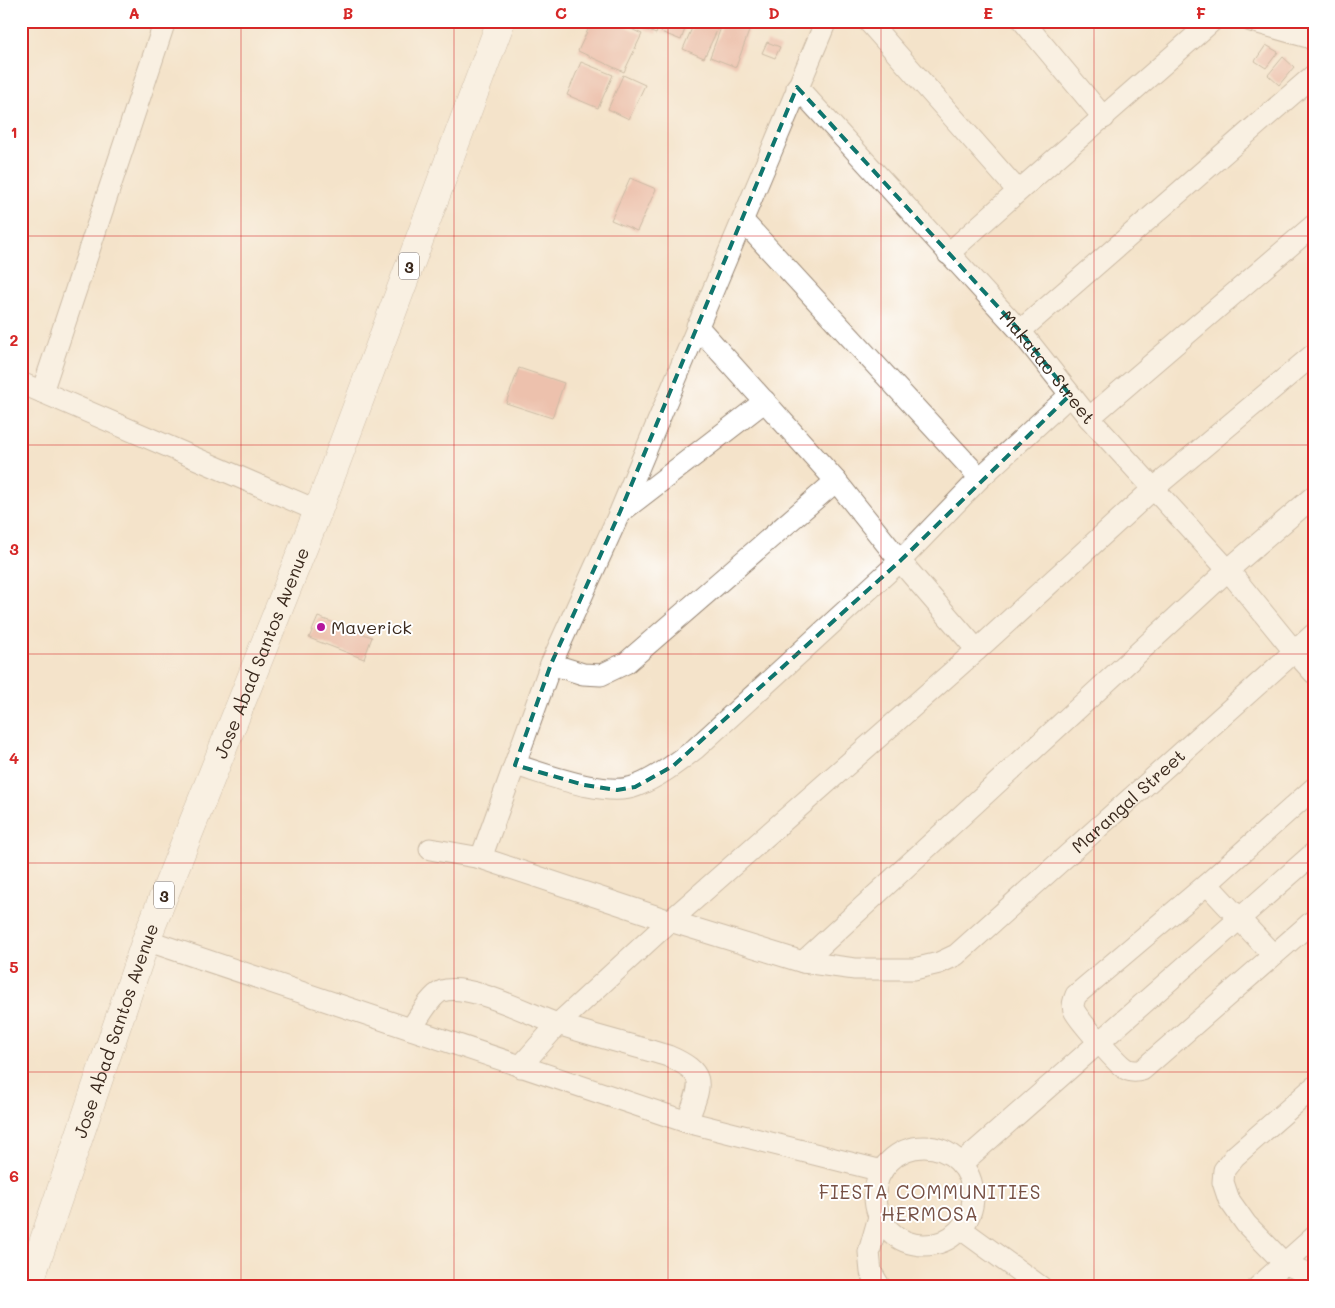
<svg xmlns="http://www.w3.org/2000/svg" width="1335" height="1308" font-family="Mali,sans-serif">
<rect width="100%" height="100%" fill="#fff"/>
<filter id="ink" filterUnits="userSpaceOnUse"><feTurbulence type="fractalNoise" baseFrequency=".02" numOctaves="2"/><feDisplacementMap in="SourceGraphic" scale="10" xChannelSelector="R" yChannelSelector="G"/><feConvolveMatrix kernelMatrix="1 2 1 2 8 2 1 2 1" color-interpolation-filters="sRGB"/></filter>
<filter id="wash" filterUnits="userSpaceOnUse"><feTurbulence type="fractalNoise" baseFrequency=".0096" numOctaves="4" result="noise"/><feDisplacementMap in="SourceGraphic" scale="20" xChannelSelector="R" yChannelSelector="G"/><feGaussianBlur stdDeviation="1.12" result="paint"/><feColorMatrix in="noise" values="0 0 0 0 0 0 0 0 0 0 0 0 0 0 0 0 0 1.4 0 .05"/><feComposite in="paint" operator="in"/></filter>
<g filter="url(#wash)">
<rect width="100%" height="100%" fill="#f4e3ca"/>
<g id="blocks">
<path fill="#e4988b" d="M 592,21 L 614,21 L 642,34 L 624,72 L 578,51 Z
M 626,21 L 661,21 L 656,34 Z
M 666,21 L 688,21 L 681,40 L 661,32 Z
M 695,21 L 721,22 L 704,58 L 683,49 Z
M 723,22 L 749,31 L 736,67 L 710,57 Z
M 767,42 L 780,47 L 775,58 L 762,53 Z
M 1266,45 L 1278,52 L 1266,68 L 1255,61 Z
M 1283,57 L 1294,67 L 1279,85 L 1268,75 Z
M 581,62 L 613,75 L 598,108 L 567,95 Z
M 623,75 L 645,85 L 629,119 L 608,109 Z
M 630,178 L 656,189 L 637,231 L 611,220 Z
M 519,368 L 564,383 L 552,418 L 506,403 Z
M 318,617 L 372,637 L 364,659 L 309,638 Z"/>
</g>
</g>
<g filter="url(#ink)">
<use href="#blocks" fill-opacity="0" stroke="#988674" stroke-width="1"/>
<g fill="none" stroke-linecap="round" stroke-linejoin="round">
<g stroke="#988674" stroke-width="23">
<g id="minor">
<path d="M 165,21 L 42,392 L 318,511"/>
<path id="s1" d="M 826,21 L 620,512 L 551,664 L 481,858 L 670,921 L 803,962 L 855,969 L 914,969 L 939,963 L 956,955 L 975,938 L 1314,634"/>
<path d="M 868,21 L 1018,191"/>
<path d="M 1023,21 L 1104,118"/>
<path d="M 1251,21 L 1311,38 L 1314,41"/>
<path id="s2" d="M 797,87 L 1020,331 L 1089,418 L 1228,570 L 1294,651 L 1314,673"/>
<path d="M 743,221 L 980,478"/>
<path d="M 948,254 C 1035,175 1125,99 1212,21"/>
<path d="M 697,326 L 836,481 L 900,561 L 977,650"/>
<path d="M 1020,331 L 1314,75"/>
<path d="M 21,383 L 42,392"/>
<path d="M 1089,418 L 1314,225"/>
<path d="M 621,512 L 765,401"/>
<path d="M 551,664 L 583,674 L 601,675 L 626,663 L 836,481"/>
<path d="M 515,765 C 546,774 606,798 636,786 C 657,778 677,763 695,749 L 900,561 L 980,478 L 1070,395"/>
<path d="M 1314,788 L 1207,884 L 1076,995 C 1074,1000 1072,1005 1074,1010 C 1077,1018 1115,1061 1123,1067 C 1129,1072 1135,1072 1142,1070 L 1314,920"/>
<path d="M 430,849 L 481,858"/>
<path d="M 1207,884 L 1273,955"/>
<path d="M 146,940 L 687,1122 L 882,1171"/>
<path d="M 803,962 L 1228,570 L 1314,496"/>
<path d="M 411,1029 C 418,1019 431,995 442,991 C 469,982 530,1015 558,1024 C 594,1036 632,1045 668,1056 C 710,1074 700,1086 687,1122"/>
<path d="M 520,1067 L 558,1024 L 670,921 L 977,650 L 1153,489 L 1314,354"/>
<path d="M 1314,1087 L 1235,1156 L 1224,1170 L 1223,1182 L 1229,1200 L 1246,1224 L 1284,1263 L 1314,1276"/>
<circle cx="924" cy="1196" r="49"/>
<path d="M 961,1164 L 1314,853"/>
<path d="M 879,1217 L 869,1252 L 871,1272 L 880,1287"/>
<path d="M 961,1229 L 1041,1287"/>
<path d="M 1258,1287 L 1314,1237"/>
</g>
</g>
<g stroke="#988674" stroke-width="29">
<g id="trunk">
<path id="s3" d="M 28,1287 L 146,940 L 318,511 L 501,21"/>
</g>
</g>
<use href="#minor" stroke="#fff" stroke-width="21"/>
<use href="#trunk" stroke="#fff" stroke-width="28"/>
</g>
</g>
<path d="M0 0H1335V1308H0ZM 797,87 L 1020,331 L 1070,395 L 900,561 L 673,766 L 635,787 L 617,790 L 584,785 L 515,765 L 551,664 L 620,512 Z" fill="#f4e3ca" fill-opacity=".55" fill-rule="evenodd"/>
<path fill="none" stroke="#0f766e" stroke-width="4" stroke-dasharray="10 6" stroke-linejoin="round" d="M 797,87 L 1020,331 L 1070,395 L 900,561 L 673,766 L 635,787 L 617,790 L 584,785 L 515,765 L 551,664 L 620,512 Z"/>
<path fill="none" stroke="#d62828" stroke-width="1" stroke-opacity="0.55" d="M 241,21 L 241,1287M 454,21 L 454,1287M 668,21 L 668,1287M 881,21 L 881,1287M 1094,21 L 1094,1287M 21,236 L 1314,236M 21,445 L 1314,445M 21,654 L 1314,654M 21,863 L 1314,863M 21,1072 L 1314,1072"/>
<circle fill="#b5179e" stroke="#fff" stroke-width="2" cx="321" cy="627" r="5"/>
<g text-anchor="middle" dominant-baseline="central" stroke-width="4" stroke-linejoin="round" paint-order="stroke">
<g fill="#fff" stroke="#766a62" stroke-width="1">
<rect x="399" y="252.5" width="20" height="27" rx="4"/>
<rect x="154" y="881.5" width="20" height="27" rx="4"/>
</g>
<g font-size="16" font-weight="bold" fill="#3b2a1e">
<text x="409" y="266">3</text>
<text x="164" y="895">3</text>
</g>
<g font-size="18" fill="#3b2a1e" stroke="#fff">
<text stroke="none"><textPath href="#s2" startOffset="376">Makatao Street</textPath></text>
<text stroke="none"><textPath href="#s3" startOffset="676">Jose Abad Santos Avenue</textPath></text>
<text stroke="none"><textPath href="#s1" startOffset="1631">Marangal Street</textPath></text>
<text stroke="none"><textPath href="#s3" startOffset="271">Jose Abad Santos Avenue</textPath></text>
</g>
<g font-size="18" fill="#3b2a1e" stroke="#fff" text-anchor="start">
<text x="331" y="627">Maverick</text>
</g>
<g font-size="19" letter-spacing="1" fill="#765044" stroke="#fff">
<text x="930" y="1191">FIESTA COMMUNITIES<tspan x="930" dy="22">HERMOSA</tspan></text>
</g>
</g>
<rect width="1335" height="1308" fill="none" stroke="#fff" stroke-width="55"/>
<rect x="28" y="28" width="1280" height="1252" fill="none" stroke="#d62828" stroke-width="2"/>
<g font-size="16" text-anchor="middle" font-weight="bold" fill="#d62828">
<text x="134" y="19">A</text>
<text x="348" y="19">B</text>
<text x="561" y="19">C</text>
<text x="774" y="19">D</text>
<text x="988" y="19">E</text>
<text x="1201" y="19">F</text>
<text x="14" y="138">1</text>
<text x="14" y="346">2</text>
<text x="14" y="555">3</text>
<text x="14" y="764">4</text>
<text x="14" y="973">5</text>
<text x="14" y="1182">6</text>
</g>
</svg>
